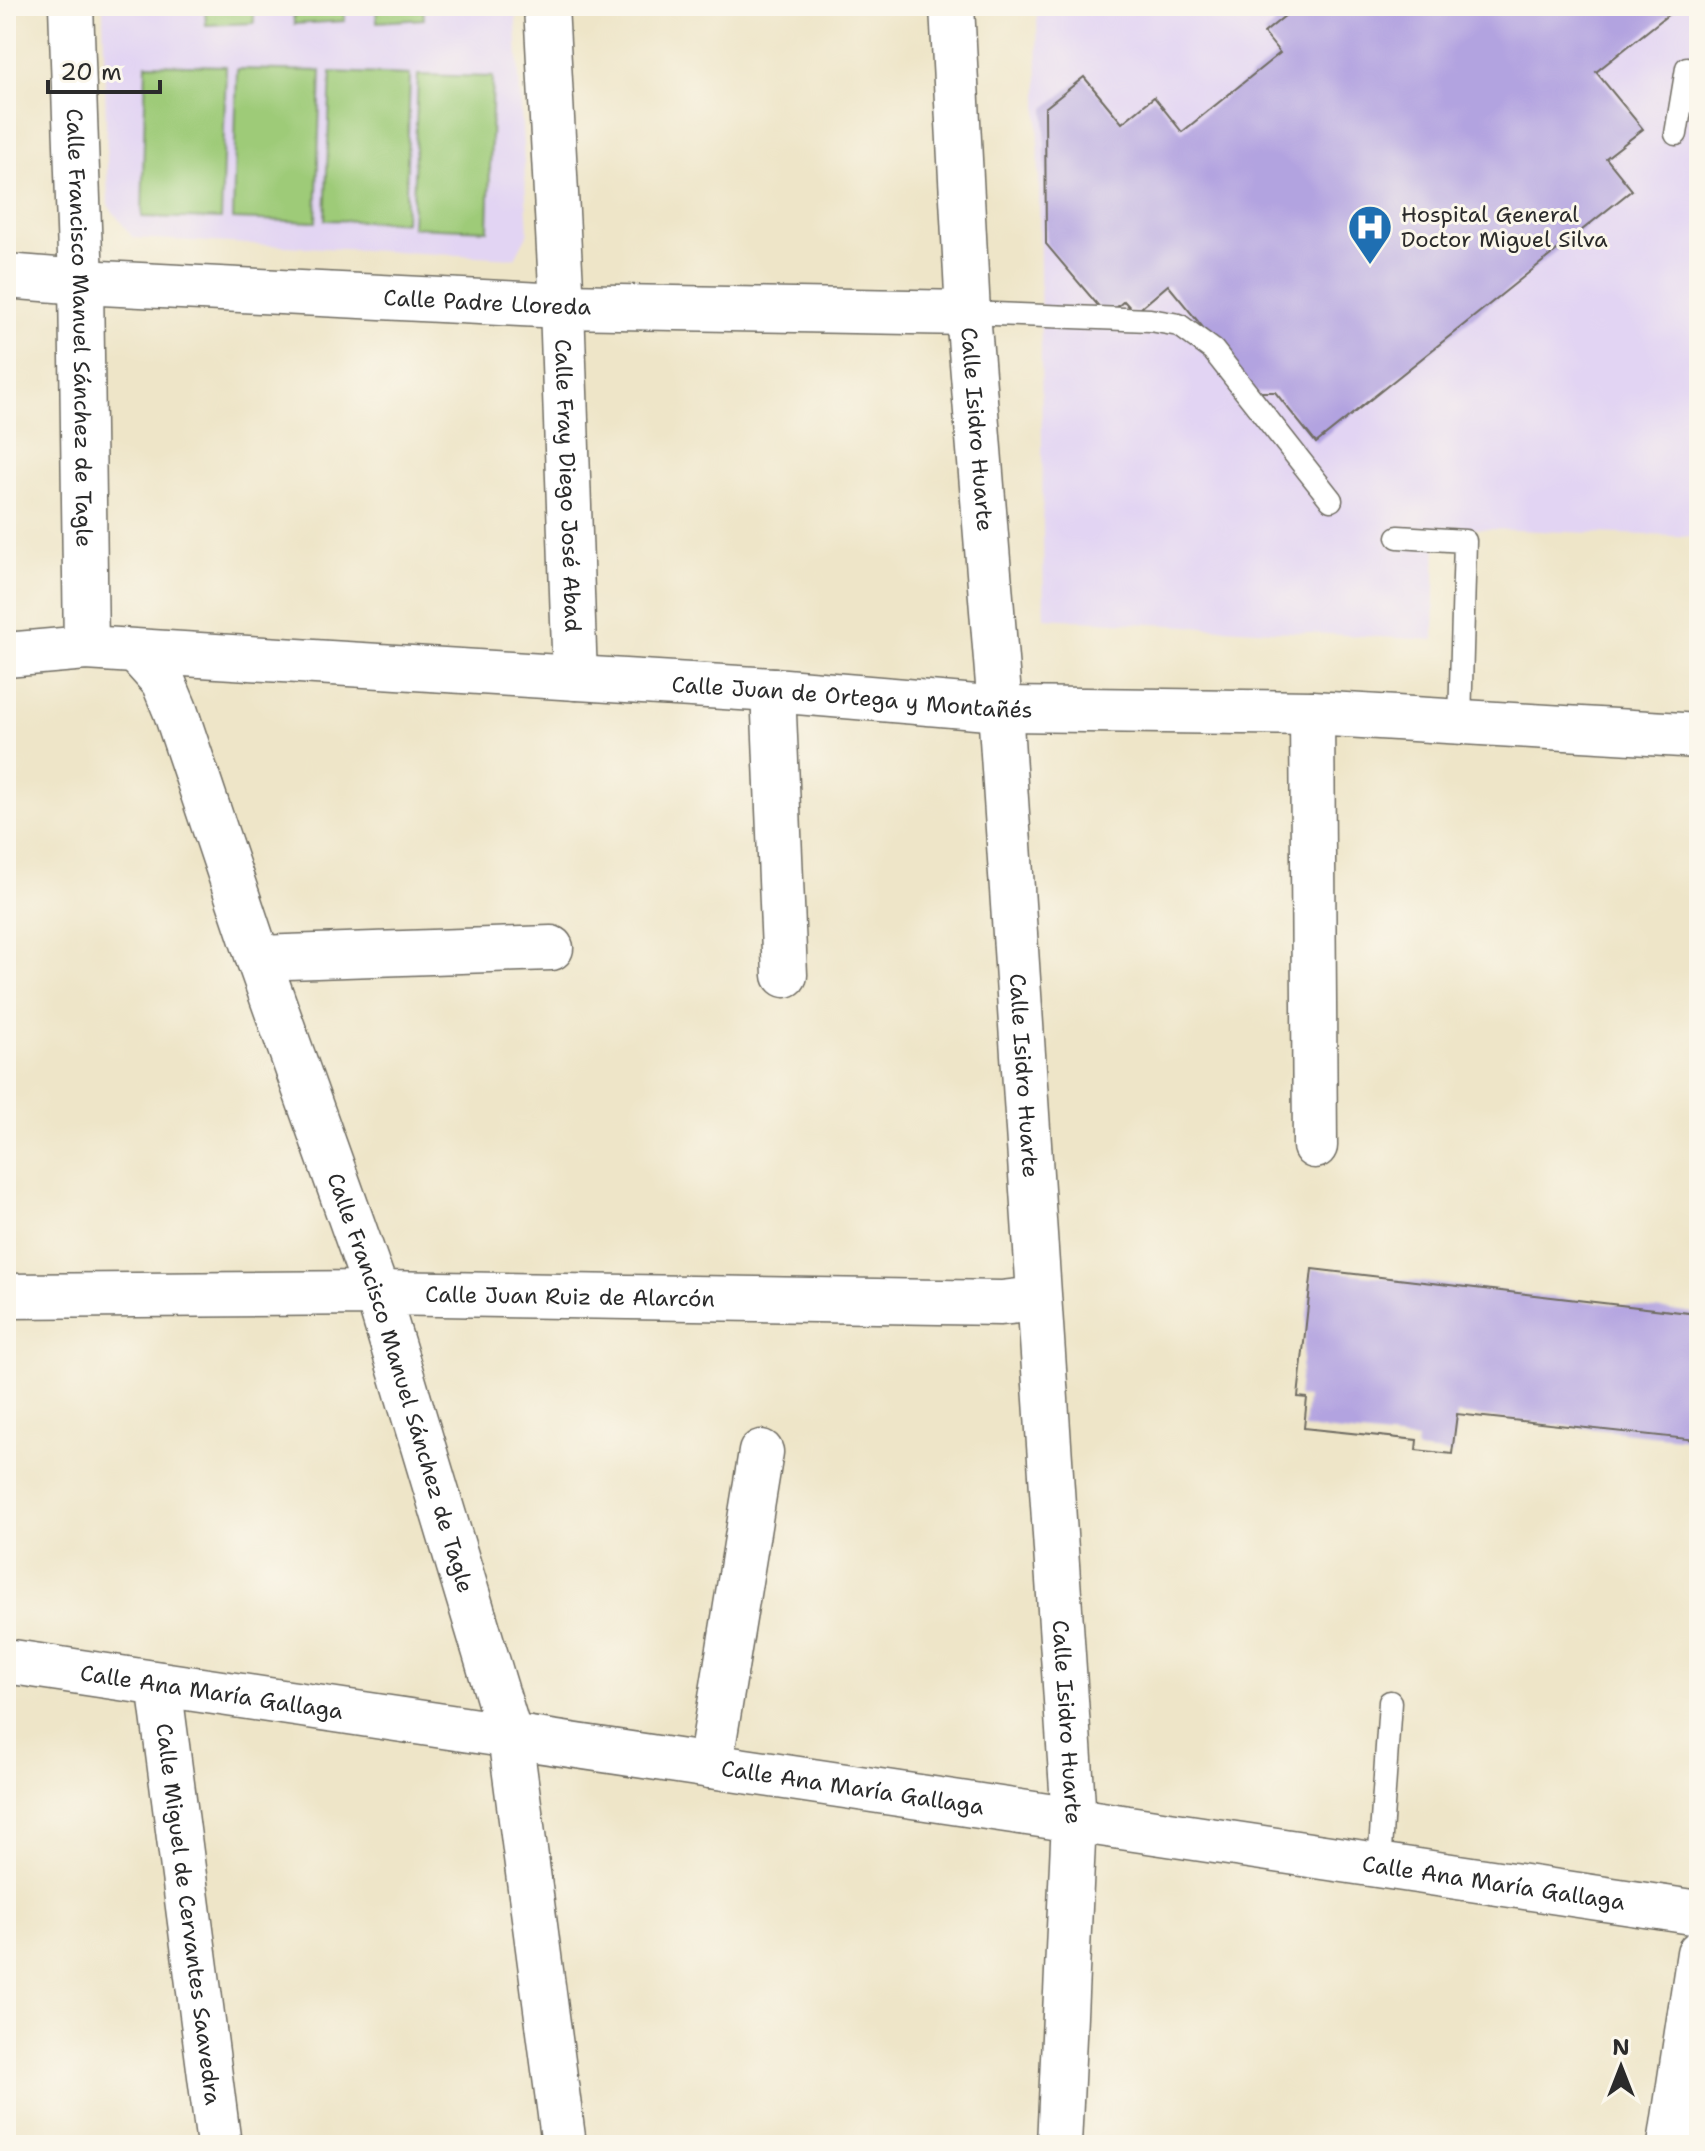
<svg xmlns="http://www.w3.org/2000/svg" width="1705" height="2151" font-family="'Shantell Sans',sans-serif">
<rect width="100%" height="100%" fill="#fbf7ec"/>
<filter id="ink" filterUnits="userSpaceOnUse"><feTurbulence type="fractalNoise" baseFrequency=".0125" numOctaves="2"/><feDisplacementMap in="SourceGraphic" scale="16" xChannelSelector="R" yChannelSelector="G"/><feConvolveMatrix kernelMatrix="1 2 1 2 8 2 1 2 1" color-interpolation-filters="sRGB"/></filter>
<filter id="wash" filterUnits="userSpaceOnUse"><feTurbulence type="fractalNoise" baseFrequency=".006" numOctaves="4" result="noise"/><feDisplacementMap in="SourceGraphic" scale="32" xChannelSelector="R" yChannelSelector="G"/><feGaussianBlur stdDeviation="1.8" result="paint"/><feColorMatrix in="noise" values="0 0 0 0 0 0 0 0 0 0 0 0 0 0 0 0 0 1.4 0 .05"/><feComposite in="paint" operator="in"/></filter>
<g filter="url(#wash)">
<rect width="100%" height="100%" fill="#eee5c8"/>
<path fill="#e2d4f3" d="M 103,6 L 515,6 L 528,233 L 515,258 L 133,238 L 108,205 Z
M 1037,6 L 1699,6 L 1699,537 L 1436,527 L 1434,640 L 1044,618 Z"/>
<path fill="#9ecb78" stroke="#647b52" stroke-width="2" d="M 205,6 L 253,6 L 254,23 L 206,25 Z
M 293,6 L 344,6 L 345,21 L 294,24 Z
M 376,6 L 423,6 L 424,19 L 377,22 Z
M 146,64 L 226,66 L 221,219 L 142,217 Z
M 237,69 L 321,71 L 316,222 L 233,219 Z
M 331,72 L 410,75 L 405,222 L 325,220 Z
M 418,75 L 493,77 L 488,230 L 412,227 Z"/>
<g id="blocks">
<path fill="#b2a3e0" d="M 1297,6 L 1679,6 L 1596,72 L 1643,129 L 1606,158 L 1632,190 L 1316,443 L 1275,392 L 1256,392 L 1168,285 L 1135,313 L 1124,301 L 1107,316 L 1046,244 L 1045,108 L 1084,77 L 1122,123 L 1154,97 L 1182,132 L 1280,53 L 1264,33 Z
M 1312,1269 L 1697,1314 L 1696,1440 L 1457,1414 L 1452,1454 L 1416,1450 L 1417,1440 L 1304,1428 L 1307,1398 L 1298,1397 Z"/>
</g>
</g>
<g filter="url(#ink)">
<use href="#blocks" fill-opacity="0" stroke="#6f6c62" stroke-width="2"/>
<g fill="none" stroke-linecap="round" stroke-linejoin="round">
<g stroke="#6f6c62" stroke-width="25">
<path id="service" d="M 1676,134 L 1687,68 L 1699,70
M 968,313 L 1150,320 L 1179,325 L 1213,350 L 1331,500
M 1398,537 L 1465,541 L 1460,722
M 1379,1865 L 1390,1702"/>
</g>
<g stroke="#6f6c62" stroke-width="47">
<g id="minor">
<path id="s1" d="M 71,6 L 81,282 L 86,648"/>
<path id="s2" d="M 546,6 L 562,306 L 575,678"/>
<path id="s3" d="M 952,6 L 968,313 L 1000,709 L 1074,1820 L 1059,2145"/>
<path id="s4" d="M 6,276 L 81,282 L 562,306 L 968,313"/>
<path id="s5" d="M 137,652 L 163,681 L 175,710 L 258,958 L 377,1293 L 510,1736 L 564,2145"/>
<path id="s6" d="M 6,655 L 86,648 L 773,690 L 1000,709 L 1312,713 L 1699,736"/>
<path d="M 773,690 L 785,975"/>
<path d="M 1312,713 L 1315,1146"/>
<path d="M 258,958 L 551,948"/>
<path id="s7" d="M 6,1296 L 377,1293 L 1001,1303 L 1038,1299"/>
<path id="s8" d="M 6,1661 L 1699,1913"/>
<path id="s9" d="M 159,1684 L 219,2145"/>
<path d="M 710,1766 L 761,1452"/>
</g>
</g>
<g stroke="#6f6c62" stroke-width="47">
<path id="tertiary" d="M 1670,2145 L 1699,1953"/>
</g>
<use href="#service" stroke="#fff" stroke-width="22"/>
<use href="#minor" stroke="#fff" stroke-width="44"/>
<use href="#tertiary" stroke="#fff" stroke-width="44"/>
</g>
</g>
<defs>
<g id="hospital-pin" transform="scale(2.3)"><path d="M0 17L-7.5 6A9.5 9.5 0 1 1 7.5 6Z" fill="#1f6fb2" stroke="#fbf7ec"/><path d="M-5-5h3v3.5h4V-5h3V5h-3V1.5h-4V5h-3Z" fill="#fff"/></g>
</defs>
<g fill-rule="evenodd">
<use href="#hospital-pin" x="1370" y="227"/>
</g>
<g text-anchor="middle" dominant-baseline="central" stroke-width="6" stroke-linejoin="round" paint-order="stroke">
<g font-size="22" fill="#2b2b2b" stroke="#fbf7ec" text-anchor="start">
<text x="1401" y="214">Hospital General<tspan x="1401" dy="25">Doctor Miguel Silva</tspan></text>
</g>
<g font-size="22" fill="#2b2b2b" stroke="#fbf7ec">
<text stroke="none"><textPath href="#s4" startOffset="482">Calle Padre Lloreda</textPath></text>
<text stroke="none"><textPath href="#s1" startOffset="322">Calle Francisco Manuel Sánchez de Tagle</textPath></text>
<text stroke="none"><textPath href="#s3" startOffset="424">Calle Isidro Huarte</textPath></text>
<text stroke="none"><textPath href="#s2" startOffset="480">Calle Fray Diego José Abad</textPath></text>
<text stroke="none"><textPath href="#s6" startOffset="848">Calle Juan de Ortega y Montañés</textPath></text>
<text stroke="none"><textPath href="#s3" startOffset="1072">Calle Isidro Huarte</textPath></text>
<text stroke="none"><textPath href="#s7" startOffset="564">Calle Juan Ruiz de Alarcón</textPath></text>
<text stroke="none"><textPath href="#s5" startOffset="780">Calle Francisco Manuel Sánchez de Tagle</textPath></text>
<text stroke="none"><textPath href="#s8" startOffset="208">Calle Ana María Gallaga</textPath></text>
<text stroke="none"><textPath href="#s3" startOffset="1720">Calle Isidro Huarte</textPath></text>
<text stroke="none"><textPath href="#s8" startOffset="856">Calle Ana María Gallaga</textPath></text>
<text stroke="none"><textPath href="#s8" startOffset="1504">Calle Ana María Gallaga</textPath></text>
<text stroke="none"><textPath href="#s9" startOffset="232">Calle Miguel de Cervantes Saavedra</textPath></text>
</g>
</g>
<rect width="1705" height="2151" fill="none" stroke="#fbf7ec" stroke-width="32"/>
<g transform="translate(1621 2067)" stroke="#fbf7ec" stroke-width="6" paint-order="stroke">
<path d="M0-6L14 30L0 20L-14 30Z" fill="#2b2b2b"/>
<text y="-12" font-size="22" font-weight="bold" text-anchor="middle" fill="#2b2b2b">N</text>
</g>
<path d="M48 80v12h112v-12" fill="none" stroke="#2b2b2b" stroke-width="4"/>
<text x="60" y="80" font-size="24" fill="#2b2b2b" stroke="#fbf7ec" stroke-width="6" paint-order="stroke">20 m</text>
</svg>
